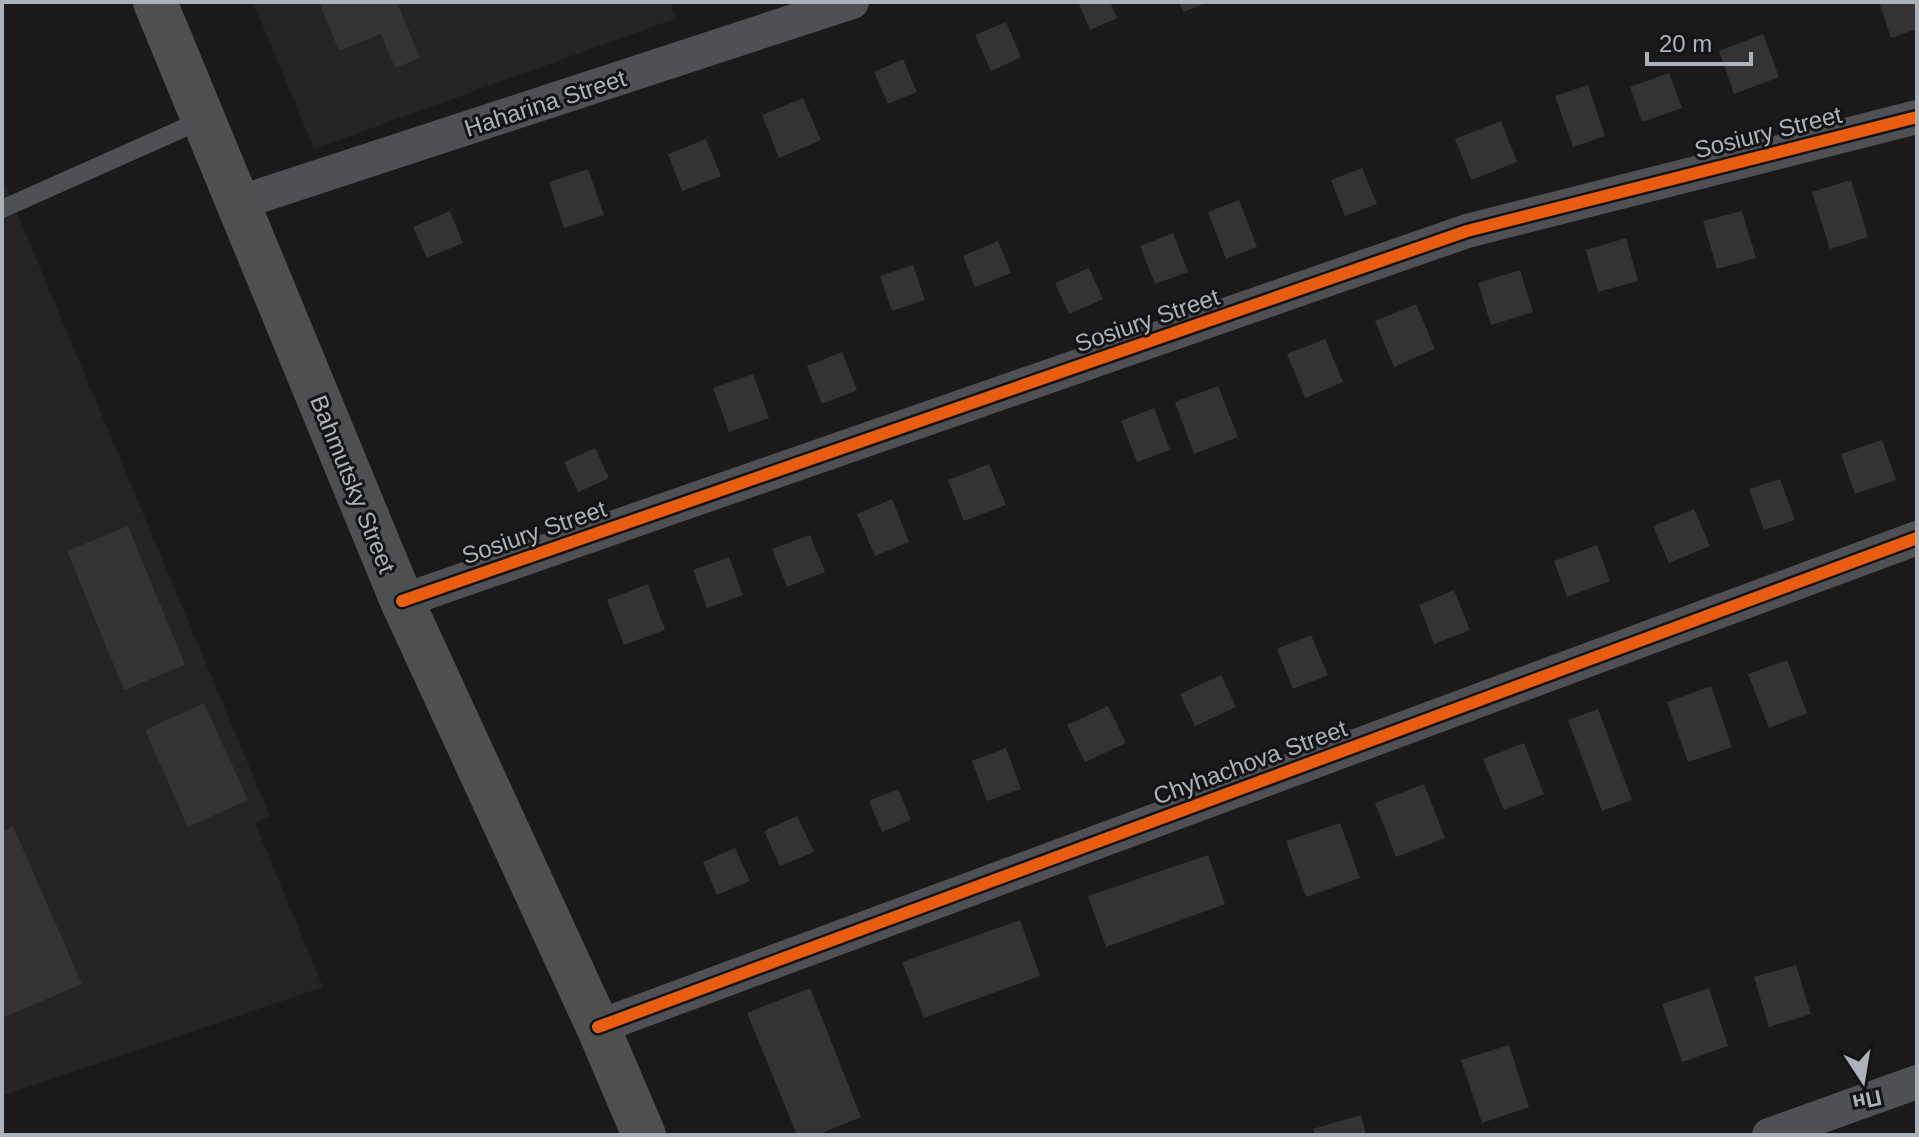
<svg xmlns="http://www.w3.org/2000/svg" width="1919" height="1137" font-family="Arial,sans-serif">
<rect width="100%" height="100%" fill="#1a1a1a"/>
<path fill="#242426" d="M 253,2 L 670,2 L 677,18 L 314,149 Z
M 2,177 L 270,816 L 255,823 L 323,987 L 2,1096 Z"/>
<path fill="#333334" d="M 319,2 L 397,2 L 420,58 L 395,68 L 381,34 L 339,51 Z
M 1078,2 L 1110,2 L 1117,18 L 1090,30 Z
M 1179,2 L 1208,2 L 1183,12 Z
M 1879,2 L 1917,2 L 1917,29 L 1891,38 Z
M 1006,22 L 1021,57 L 991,71 L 975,35 Z
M 1763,34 L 1779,77 L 1734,94 L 1719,51 Z
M 903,59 L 917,92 L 888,104 L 874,72 Z
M 1669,73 L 1682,108 L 1642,122 L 1630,87 Z
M 1588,85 L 1605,136 L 1573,147 L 1555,96 Z
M 803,98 L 821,140 L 779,158 L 762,115 Z
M 1501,121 L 1517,162 L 1471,180 L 1455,139 Z
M 706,139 L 721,176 L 682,191 L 668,154 Z
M 1362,168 L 1377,204 L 1345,216 L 1331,180 Z
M 588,169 L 604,215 L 564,228 L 549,182 Z
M 1851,180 L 1868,237 L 1830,249 L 1812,192 Z
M 1239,200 L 1257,247 L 1226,259 L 1208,212 Z
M 450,211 L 463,243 L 427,258 L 413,227 Z
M 1742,211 L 1756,258 L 1717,269 L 1703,221 Z
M 1173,233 L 1188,272 L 1155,284 L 1140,246 Z
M 1626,238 L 1638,281 L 1598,292 L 1586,250 Z
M 998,241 L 1011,273 L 975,287 L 963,256 Z
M 913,265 L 925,300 L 892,311 L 880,276 Z
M 1089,268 L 1103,299 L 1069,314 L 1055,283 Z
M 1520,270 L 1533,312 L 1491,325 L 1478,283 Z
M 1416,304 L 1435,349 L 1394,367 L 1375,321 Z
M 1325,339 L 1343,382 L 1305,398 L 1287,354 Z
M 842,352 L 857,390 L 822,404 L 807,366 Z
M 753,374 L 769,418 L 729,432 L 713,388 Z
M 1218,386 L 1238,437 L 1194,454 L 1175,402 Z
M 1154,408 L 1170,450 L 1137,462 L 1121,421 Z
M 1882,440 L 1896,480 L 1855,494 L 1841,454 Z
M 595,448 L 609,478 L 578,492 L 564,462 Z
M 989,464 L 1006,505 L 964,521 L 948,480 Z
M 1780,479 L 1795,520 L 1764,530 L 1749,489 Z
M 892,499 L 909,542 L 875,556 L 857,514 Z
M 1694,509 L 1710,546 L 1669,563 L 1653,526 Z
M 128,526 L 185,665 L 124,690 L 67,551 Z
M 810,535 L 825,572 L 787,587 L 772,549 Z
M 1597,545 L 1610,581 L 1567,597 L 1554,561 Z
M 729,557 L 743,595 L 707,608 L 693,570 Z
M 648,584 L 665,630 L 624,645 L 607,600 Z
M 1454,590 L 1470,630 L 1434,644 L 1419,605 Z
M 1311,635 L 1328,675 L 1293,689 L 1277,649 Z
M 1787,660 L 1807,713 L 1769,728 L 1748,674 Z
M 1221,675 L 1236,707 L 1195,726 L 1180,694 Z
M 1711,686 L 1732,747 L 1688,762 L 1667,702 Z
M 204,703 L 248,800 L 188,827 L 145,730 Z
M 1108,706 L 1126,743 L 1085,762 L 1067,725 Z
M 1598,709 L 1632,800 L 1602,811 L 1568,720 Z
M 1524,743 L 1544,794 L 1504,810 L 1483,759 Z
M 1006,748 L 1021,789 L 987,801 L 972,761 Z
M 1424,784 L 1445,838 L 1396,857 L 1375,803 Z
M 898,789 L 911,820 L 882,832 L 869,801 Z
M 797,816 L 814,852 L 780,866 L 764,831 Z
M 1340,823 L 1360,878 L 1306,897 L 1286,841 Z
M 13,826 L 82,984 L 2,1018 L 2,831 Z
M 735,848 L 750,881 L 717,895 L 703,862 Z
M 1208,855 L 1225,904 L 1106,947 L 1088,896 Z
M 1020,920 L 1040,976 L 924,1018 L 902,962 Z
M 1796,965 L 1811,1014 L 1769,1027 L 1754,977 Z
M 810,988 L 861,1117 L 817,1135 L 797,1135 L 747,1013 Z
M 1709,988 L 1728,1046 L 1682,1062 L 1662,1004 Z
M 1509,1045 L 1529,1107 L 1482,1123 L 1461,1060 Z
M 1361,1115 L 1366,1135 L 1315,1135 L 1313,1129 Z"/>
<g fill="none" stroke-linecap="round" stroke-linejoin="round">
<path stroke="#4e5053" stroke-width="18" d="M 2,209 L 204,119"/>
<path stroke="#4e5053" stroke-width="34" d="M 238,203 L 852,2
M 402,601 L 1467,231 L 1917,117
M 598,1027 L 1917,538
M 1769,1135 L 1917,1082"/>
<path stroke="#4d4f51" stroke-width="44" d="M 155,2 L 402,601 L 598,1027 L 644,1135"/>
<g stroke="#141416" stroke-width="17">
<path id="cycleway" d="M 402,601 L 1467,231 L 1917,117
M 598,1027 L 1917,538"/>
</g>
<use href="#cycleway" stroke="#e95d12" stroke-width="12"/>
</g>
<g text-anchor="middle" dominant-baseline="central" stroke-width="6" stroke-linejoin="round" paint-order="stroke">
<g font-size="24" fill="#acb2ba" stroke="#141416">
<text transform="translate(545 103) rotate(-18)">Haharina Street</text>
<text transform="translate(1768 132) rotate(-14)">Sosiury Street</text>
<text transform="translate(1147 320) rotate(-19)">Sosiury Street</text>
<text transform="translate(353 484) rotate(68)">Bahmutsky Street</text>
<text transform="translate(534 532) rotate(-19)">Sosiury Street</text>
<text transform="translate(1250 762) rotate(-20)">Chyhachova Street</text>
</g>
</g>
<rect width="1919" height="1137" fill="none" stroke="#acb2ba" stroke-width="8"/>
<g transform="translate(1863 1081) rotate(168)" stroke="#141416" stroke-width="6" paint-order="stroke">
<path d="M0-6L14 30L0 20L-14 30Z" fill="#acb2ba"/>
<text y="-12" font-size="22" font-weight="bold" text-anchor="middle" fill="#acb2ba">Пн</text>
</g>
<path d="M1647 52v12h104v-12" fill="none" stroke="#acb2ba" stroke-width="4"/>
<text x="1659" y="52" font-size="24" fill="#acb2ba" stroke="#141416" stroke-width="6" paint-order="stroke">20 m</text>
</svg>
